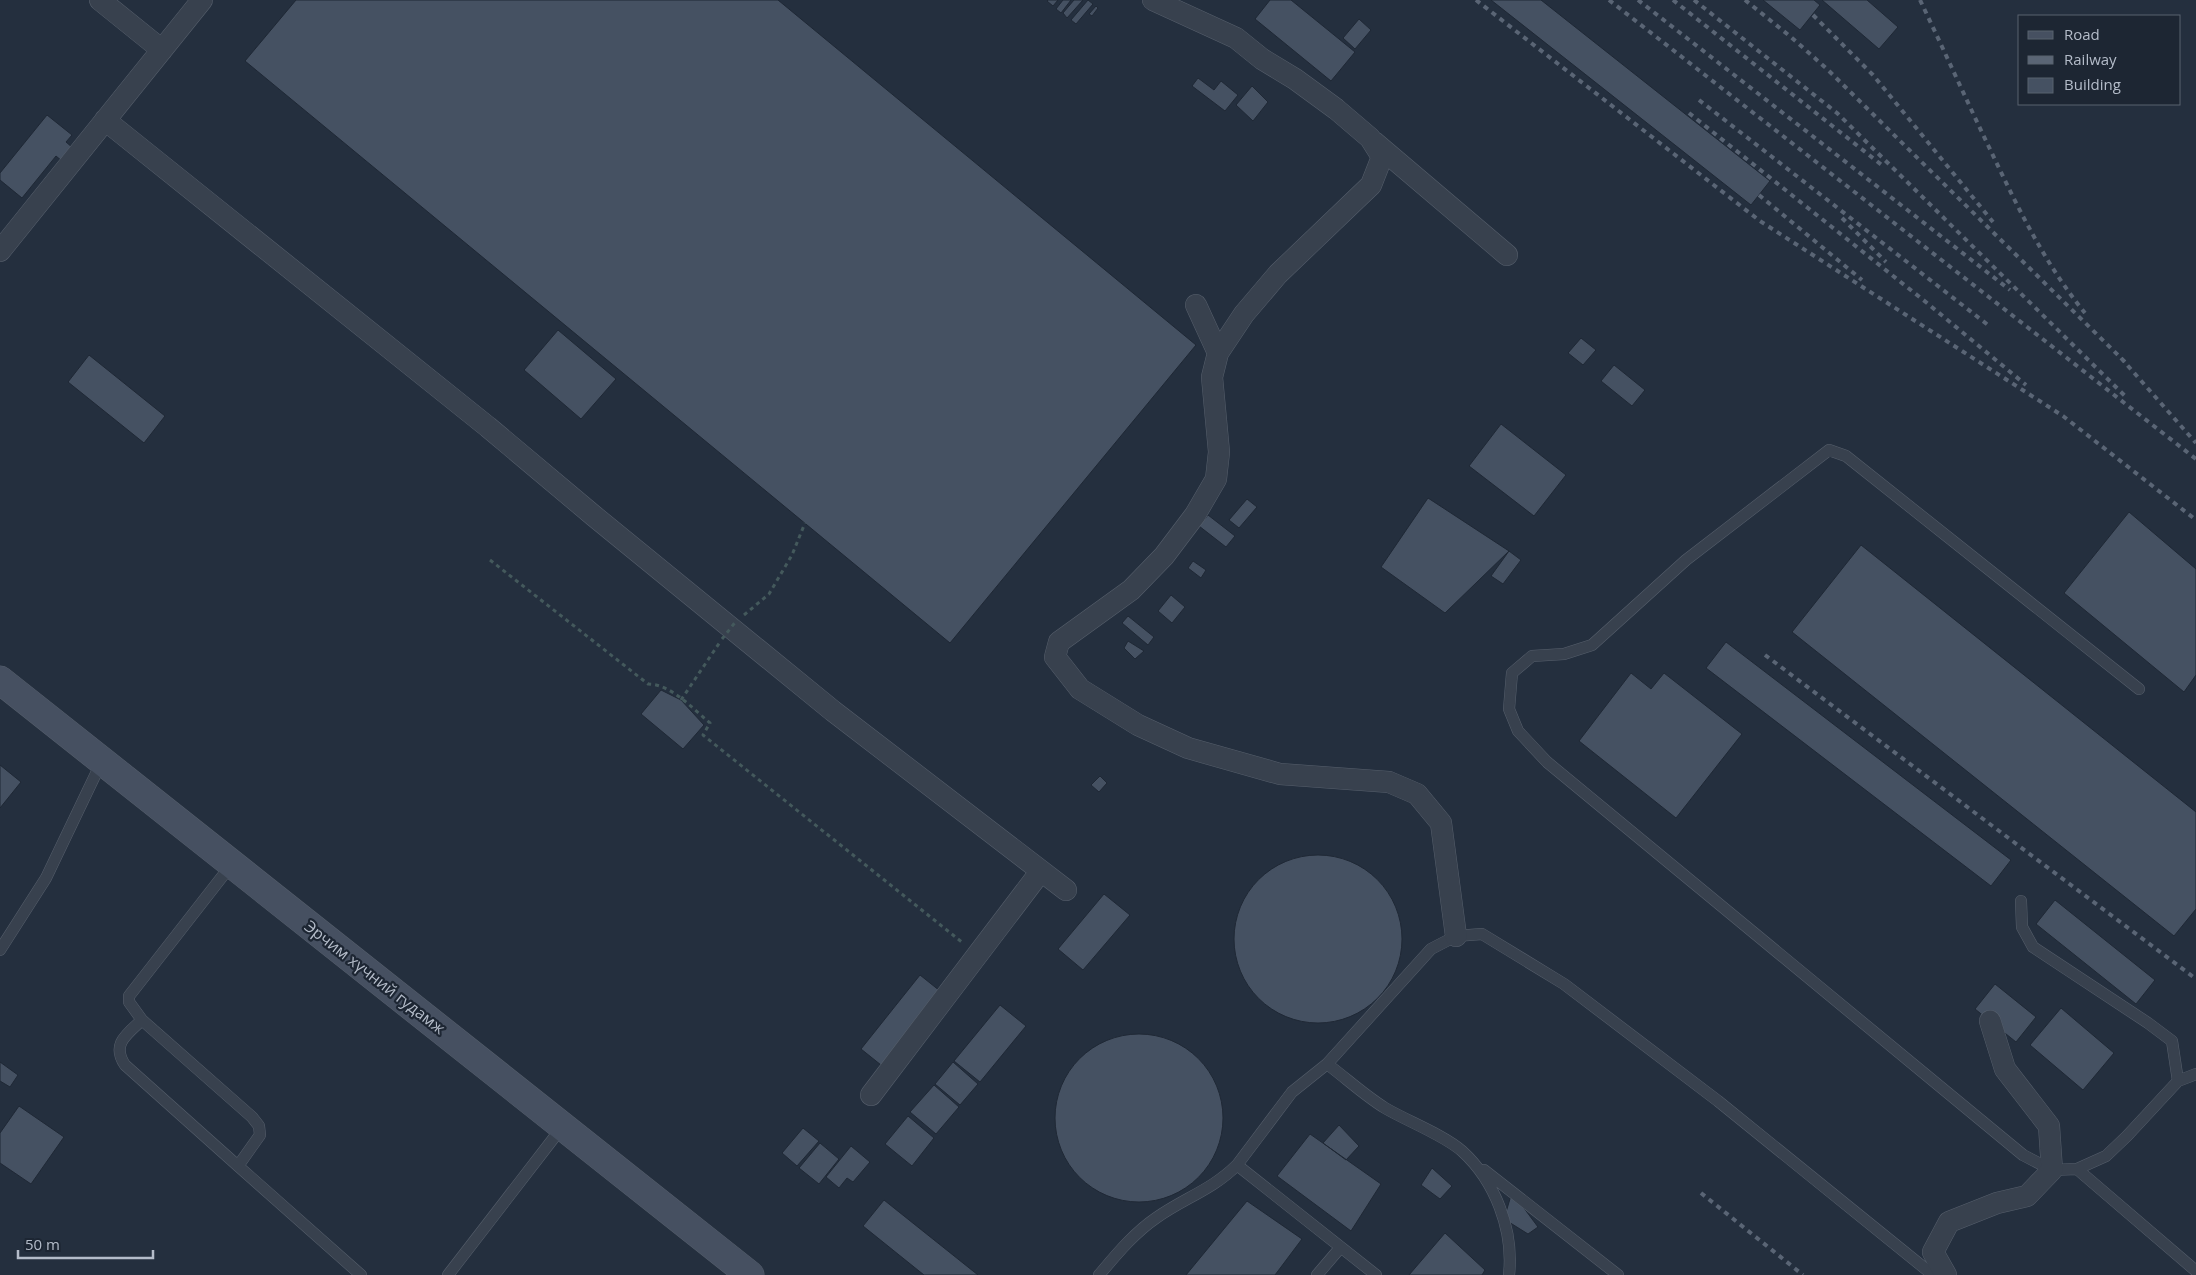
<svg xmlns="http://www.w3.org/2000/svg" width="2196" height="1275" font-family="'Open Sans',sans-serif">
<rect width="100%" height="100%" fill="#242f3e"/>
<path fill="#455162" stroke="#1f2835" d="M 296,0 L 778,0 L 1196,345 L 950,643 L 245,61 Z
M 1048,0 L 1058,0 L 1053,6 L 1047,1 Z
M 1063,0 L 1071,0 L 1061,13 L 1056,9 Z
M 1074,0 L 1083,0 L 1067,18 L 1063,13 Z
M 1088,0 L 1093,4 L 1076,24 L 1071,20 Z
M 1270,0 L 1291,0 L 1355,52 L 1331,81 L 1255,19 Z
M 1491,0 L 1541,0 L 1770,181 L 1751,205 Z
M 1763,0 L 1814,0 L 1820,5 L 1800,30 Z
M 1822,0 L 1867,0 L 1898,27 L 1879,49 Z
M 1096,6 L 1098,8 L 1092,16 L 1089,14 Z
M 1359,19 L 1371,30 L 1355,49 L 1343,38 Z
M 1198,78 L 1214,90 L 1221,81 L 1238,95 L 1225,111 L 1192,86 Z
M 1252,86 L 1268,102 L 1253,121 L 1236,105 Z
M 47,115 L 72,135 L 66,142 L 73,148 L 62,161 L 56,156 L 22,198 L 0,180 L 0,173 Z
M 558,330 L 616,379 L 581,419 L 524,370 Z
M 1581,338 L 1596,350 L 1583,365 L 1568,353 Z
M 89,355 L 165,416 L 144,443 L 68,382 Z
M 1614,365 L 1645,390 L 1632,406 L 1601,381 Z
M 1501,424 L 1566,475 L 1534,516 L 1469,466 Z
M 1428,498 L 1509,551 L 1445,613 L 1381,567 Z
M 1247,499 L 1257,507 L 1239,528 L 1229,520 Z
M 2129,512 L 2196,569 L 2196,675 L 2184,692 L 2064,593 Z
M 1208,515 L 1235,536 L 1226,547 L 1199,526 Z
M 1861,545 L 2196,812 L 2196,909 L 2174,936 L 1792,632 Z
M 1509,551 L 1521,560 L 1503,584 L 1491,576 Z
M 1193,561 L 1206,570 L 1201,578 L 1188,568 Z
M 1171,595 L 1185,607 L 1172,623 L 1158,611 Z
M 1128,616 L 1154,637 L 1148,645 L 1122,623 Z
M 1128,641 L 1144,651 L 1135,659 L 1124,648 Z
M 1726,642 L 2011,860 L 1991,886 L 1706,668 Z
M 1631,673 L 1651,689 L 1664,673 L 1742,734 L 1676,818 L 1579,741 Z
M 661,690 L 681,700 L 704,725 L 683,749 L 641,714 Z
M 0,765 L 21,782 L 0,808 Z
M 1100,776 L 1107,783 L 1099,792 L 1091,785 Z
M1234 939a84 84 0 1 1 168 0a84 84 0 1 1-168 0Z
M 1104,894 L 1130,915 L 1083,970 L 1058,949 Z
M 2055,900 L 2155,980 L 2136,1004 L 2036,924 Z
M 920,975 L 940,991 L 881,1065 L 861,1049 Z
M 1995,984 L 2036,1017 L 2016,1042 L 1975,1009 Z
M 1000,1005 L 1026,1026 L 980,1082 L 954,1061 Z
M 2061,1008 L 2114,1053 L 2083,1090 L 2030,1045 Z
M1055 1118a84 84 0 1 1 168 0a84 84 0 1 1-168 0Z
M 0,1062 L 18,1075 L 10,1087 L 0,1081 Z
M 953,1062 L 978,1084 L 960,1105 L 935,1084 Z
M 934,1085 L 959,1107 L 936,1134 L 910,1112 Z
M 19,1106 L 64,1137 L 31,1184 L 0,1163 L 0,1133 Z
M 908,1116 L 934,1138 L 912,1166 L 885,1144 Z
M 1339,1125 L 1359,1146 L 1346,1160 L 1323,1143 Z
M 803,1128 L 819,1141 L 797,1166 L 782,1153 Z
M 1310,1134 L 1381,1184 L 1351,1231 L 1277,1176 Z
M 820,1143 L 839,1159 L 819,1184 L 799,1168 Z
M 851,1146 L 870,1162 L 853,1182 L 847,1178 L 839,1188 L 826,1177 Z
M 1432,1168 L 1452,1186 L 1440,1199 L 1421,1185 Z
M 1512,1192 L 1538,1227 L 1528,1234 L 1504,1219 Z
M 884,1200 L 978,1275 L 924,1275 L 863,1226 Z
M 1247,1201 L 1302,1239 L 1275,1275 L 1186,1275 Z
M 1445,1233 L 1485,1270 L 1482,1275 L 1409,1275 Z"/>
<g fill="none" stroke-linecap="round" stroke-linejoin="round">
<g stroke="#565f6c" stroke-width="12">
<path id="service" d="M 2139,689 L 1846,456 L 1829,450 L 1686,560 L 1592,645 L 1564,654 L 1532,656 L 1512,673 L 1509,709 L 1518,731 L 1547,762 L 2023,1155 L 2052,1170 L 2077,1169 L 2106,1156 L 2127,1136 L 2178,1081 L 2196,1074
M 232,864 L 129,996 L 129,1002 L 142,1020 L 252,1117 L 259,1126 L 260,1135 L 238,1166 L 361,1275
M 2021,901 L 2022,927 L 2033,947 L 2148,1023 L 2172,1041 L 2178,1081
M 0,950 L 46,878 L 102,761
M 142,1020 C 127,1034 111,1044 125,1065 L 238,1166
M 1327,1064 C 1346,1078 1364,1095 1385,1108 C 1407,1121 1444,1135 1462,1151 C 1495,1181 1514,1230 1509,1275
M 1237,1165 L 1292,1092 L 1327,1064 L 1431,949 L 1456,936 L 1482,934 L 1564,984 L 1718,1101 L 1933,1275
M 2077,1169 L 2196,1271
M 1484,1170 L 1618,1275
M 448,1275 L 563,1126
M 1099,1275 C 1116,1255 1134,1233 1156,1218 C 1184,1198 1212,1190 1237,1165 L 1376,1275
M 1317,1275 L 1340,1248"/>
</g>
<g stroke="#565f6c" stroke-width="22">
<path id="minor" d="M 100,0 L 162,50
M 1153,0 L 1236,38 L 1262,59 L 1295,79 L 1336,109 L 1370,138 L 1382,157 L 1371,185 L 1278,274 L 1244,314 L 1218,353
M 105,120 L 488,427 L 594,516 L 833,711 L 1066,890
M 1374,142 L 1507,255
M 0,251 L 202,0
M 1196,305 L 1218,353 L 1212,377 L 1219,452 L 1216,479 L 1195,515 L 1164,556 L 1131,590 L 1059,642 L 1055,657 L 1080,689 L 1138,725 L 1188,748 L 1280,774 L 1389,782 L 1417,794 L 1441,823 L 1456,936
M 871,1095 L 1041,871
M 1946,1275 L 1933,1252 L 1949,1222 L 1997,1203 L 2027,1196 L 2052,1170 L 2049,1126 L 2005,1069 L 1990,1021"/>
</g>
<g stroke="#565f6c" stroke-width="29">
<path id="secondary" d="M 0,680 L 750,1275"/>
</g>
<path stroke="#44595c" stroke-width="3" stroke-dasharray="4 4" stroke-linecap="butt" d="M 490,560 L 648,684 C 671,684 693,709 710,723 L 703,735 L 963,943
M 744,615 L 769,594 L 792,555 L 805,523
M 681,700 L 720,642"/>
<use href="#service" stroke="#38414e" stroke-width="11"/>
<use href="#minor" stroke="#38414e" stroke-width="21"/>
<use href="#secondary" stroke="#465061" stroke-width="28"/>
<path stroke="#5a6575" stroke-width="4" stroke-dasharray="5 5" stroke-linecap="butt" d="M 1476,0 L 1760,221 L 2063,416 L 2196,520
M 1609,0 L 2196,459
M 1638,0 L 2010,290
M 1673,0 L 1883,166
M 1694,0 L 1837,113 L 2125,396
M 1745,0 L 1791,37 L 1827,69 L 2126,363
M 1920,0 C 1943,48 1965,97 1988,145 C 2016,204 2044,263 2085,313
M 1813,15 L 1873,75 L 1993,222
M 1699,100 L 1988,325
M 1689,113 L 1927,303 L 2026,385
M 1759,195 L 1862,280
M 1842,218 L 1886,262
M 2121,358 L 2196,443
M 1765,655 L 2196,979
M 1701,1193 L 1803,1275"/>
<path stroke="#44595c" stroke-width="3" stroke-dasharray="4 4" stroke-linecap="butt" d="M 722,639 L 737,620"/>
</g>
<g text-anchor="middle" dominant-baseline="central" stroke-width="4.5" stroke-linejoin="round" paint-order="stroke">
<g font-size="16" fill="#b4bcc9" stroke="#1d2633">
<text transform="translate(375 977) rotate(38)">Эрчим хүчний гудамж</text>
</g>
</g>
<rect x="2018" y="15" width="162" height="90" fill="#1d2633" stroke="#59626f"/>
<rect x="2028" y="31" width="25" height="8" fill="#465061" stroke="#59626f"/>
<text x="2064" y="40" font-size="15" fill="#b4bcc9">Road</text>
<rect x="2028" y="56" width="25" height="8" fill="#5a6575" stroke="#59626f"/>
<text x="2064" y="65" font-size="15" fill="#b4bcc9">Railway</text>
<rect x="2028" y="78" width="25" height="15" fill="#455162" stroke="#59626f"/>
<text x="2064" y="90" font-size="15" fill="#b4bcc9">Building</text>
<path d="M18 1250v8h135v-8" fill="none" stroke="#b4bcc9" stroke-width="2.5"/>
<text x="25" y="1250" font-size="15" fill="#b4bcc9" stroke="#1d2633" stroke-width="4" paint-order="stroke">50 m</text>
</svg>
